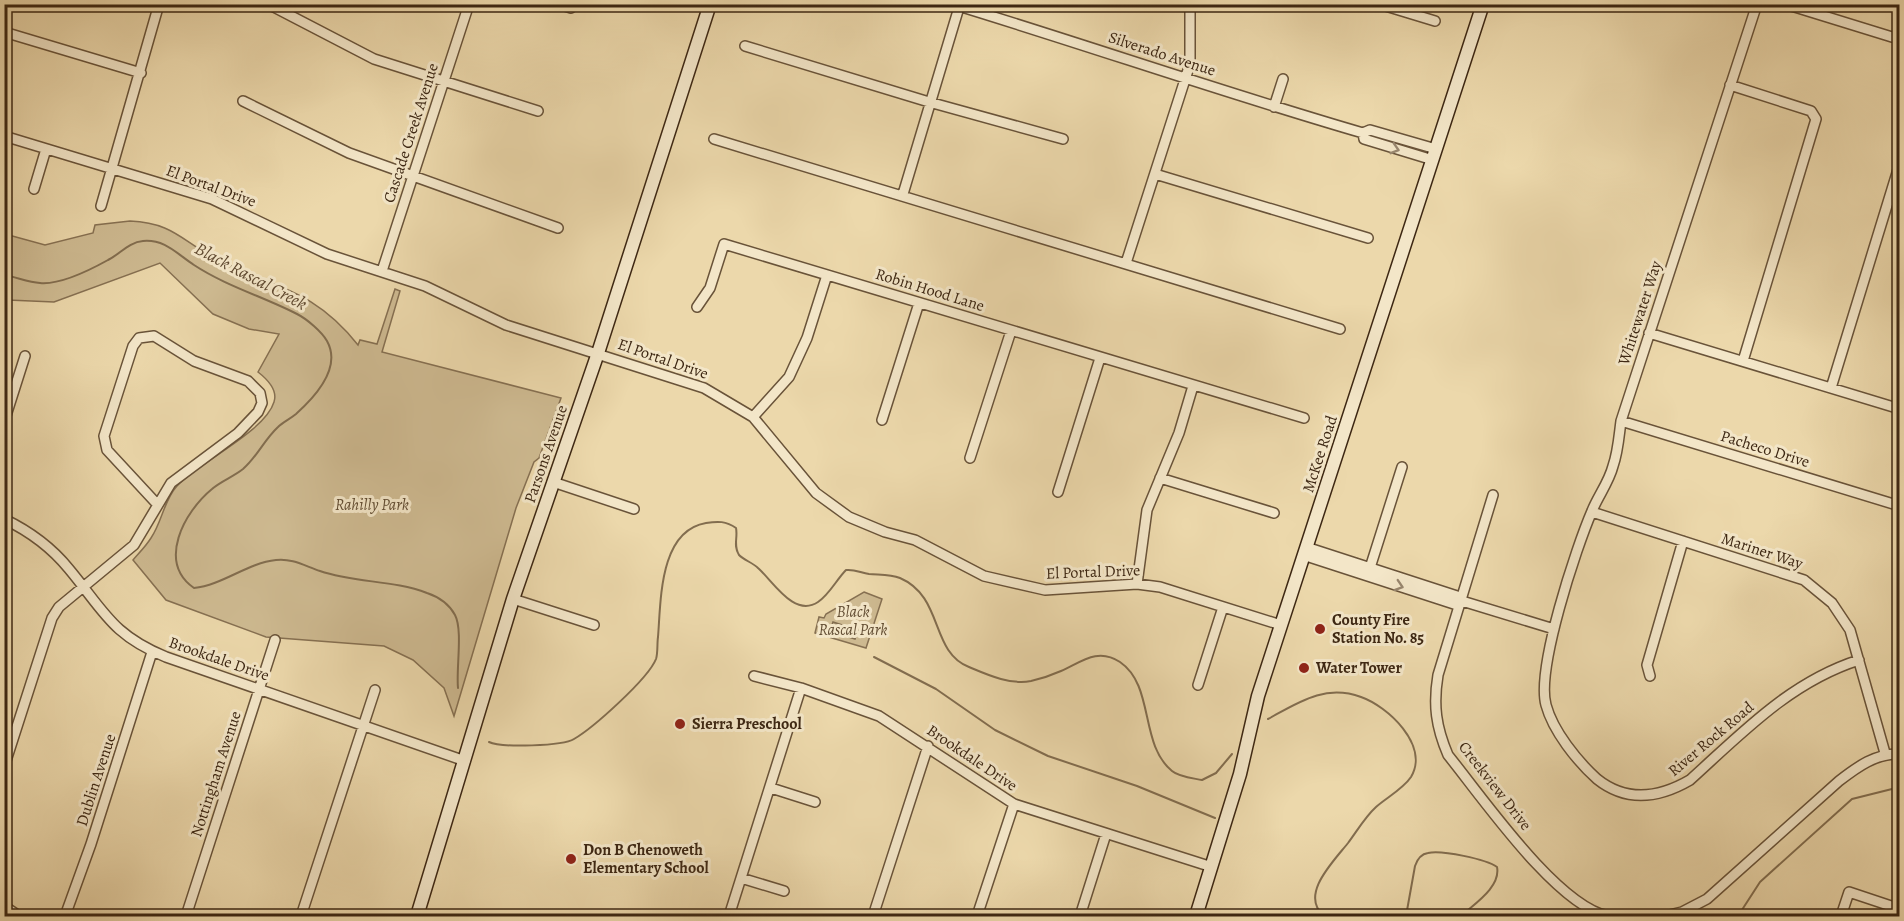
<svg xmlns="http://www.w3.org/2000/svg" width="1904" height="921" font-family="Alegreya,serif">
<rect width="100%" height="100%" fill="#ecd8ab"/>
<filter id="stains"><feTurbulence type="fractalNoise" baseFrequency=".00333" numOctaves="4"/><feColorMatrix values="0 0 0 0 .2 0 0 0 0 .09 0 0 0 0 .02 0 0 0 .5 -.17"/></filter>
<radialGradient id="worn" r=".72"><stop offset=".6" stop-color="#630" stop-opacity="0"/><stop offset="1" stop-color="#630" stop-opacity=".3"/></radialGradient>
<path fill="#ceba91" stroke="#867052" stroke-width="1.5" d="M 130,221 C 172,223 180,239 213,257 C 272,288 312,287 358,345 L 360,340 L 377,344 L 395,289 L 400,291 L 382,352 L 561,398 L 539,458 L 534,462 L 516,508 L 454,716 L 444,688 L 413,660 L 384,646 L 266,637 L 166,600 L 133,560 C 139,553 146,546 151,538 C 162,522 164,500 177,486 C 197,463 265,432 274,402 C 278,390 267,379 258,372 L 279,334 L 249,329 L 213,314 L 160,263 L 54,302 L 8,300 L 5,303 L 5,234 L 45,245 L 93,233 L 95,225 Z
M 864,592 L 882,599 L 866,648 L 815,633 L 819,617 L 824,618 L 826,614 Z"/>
<path fill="#b09c77" stroke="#826d4f" stroke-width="1.5" d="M 833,622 L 858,630 L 855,639 L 830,631 Z"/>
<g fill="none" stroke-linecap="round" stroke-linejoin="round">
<path stroke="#826d4f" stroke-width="2" d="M 4,275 C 16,277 28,282 40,283 C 61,285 90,270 108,260 C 120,254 129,242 143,241 C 165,239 177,254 194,265 C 226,286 264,297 297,314 C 307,319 322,332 327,341 C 342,368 315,397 296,414 C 290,419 283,422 278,427 C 264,440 257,457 243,469 C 233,477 221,481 212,489 C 184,512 157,562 194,588 C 223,585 247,563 276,560 C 292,558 305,566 320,571 C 355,583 393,580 427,593 C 439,597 449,604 455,615 C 463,630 456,669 458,688
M 874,657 L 936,689 L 995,730 L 1048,756 L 1137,786 L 1215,818
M 1268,719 C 1299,702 1325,684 1361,697 C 1387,706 1430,745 1411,777 C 1403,789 1386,798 1376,807 C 1365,817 1357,831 1348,843 C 1333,862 1299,895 1324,916
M 489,742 C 501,748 563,746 574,739 C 593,728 648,679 656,659 C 658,653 657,643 658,637 C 661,601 659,531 706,523 C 718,521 726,521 736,528 C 738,537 733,546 739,555 C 744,560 753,563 758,568 C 773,581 794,618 818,602 C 829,595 837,579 846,570 C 855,569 861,573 869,574 C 879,575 890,574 900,578 C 944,597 930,652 969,667 C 988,675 1010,685 1031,681 C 1040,679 1052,675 1061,671 C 1081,662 1098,647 1120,662 C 1155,686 1139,744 1172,771 C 1179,777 1192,778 1202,780 L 1216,773 L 1232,754
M 1406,916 L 1415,866 C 1417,860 1421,854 1428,853 C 1442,850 1486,859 1497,867 C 1501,887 1474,904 1461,916
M 1738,916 L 1760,882 L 1852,799 L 1900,787"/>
<g stroke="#695339" stroke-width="12">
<path id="street" d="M 268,4 L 374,59 L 538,111
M 559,4 L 571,8
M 952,4 C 1090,46 1225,93 1363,133 L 1370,130 L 1436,149
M 1379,4 L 1435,21
M 1757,4 L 1621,421 C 1619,436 1618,452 1613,466 C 1609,482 1598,496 1592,511 C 1576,548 1536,669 1546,705 C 1553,731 1577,761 1597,779 C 1627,803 1659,798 1690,780 C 1742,733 1790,682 1859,660
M 1785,4 L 1892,37 L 1900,36
M 4,32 L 141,73
M 745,46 L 929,102 L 1063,139
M 1730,85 L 1811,111 L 1816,119 L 1743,361
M 243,101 L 349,153 L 558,228
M 1274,107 L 1283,79
M 1363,133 L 1364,139 L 1433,160
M 4,136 L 212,199 L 327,254 L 425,286 L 506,325 L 704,388 L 753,417 L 816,493 L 849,517 L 885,532 L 915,540 L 984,576 L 1045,590 L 1137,584 L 1160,587 L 1281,625
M 714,139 L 1340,329
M 1155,174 L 1368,238
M 34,189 L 46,149
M 903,194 L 960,4
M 101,206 L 159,4
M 1126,263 L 1190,64 L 1190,4
M 382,271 L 469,4
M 697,307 L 710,288 L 724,244 L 1304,418
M 1649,333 L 1900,409
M 1831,388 L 1900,163
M 753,417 L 789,377 L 807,338 L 827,275
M 882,420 L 919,303
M 1621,421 L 1900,506
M 4,422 L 25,356
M 970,458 L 1011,331
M 1160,478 L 1274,513
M 553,482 L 634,509
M 1058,492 L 1100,358
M 1493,495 L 1438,675 C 1433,705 1436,727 1448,755 C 1482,797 1557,906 1608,916
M 1592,512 L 1804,580 L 1832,603 L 1850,630 L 1885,753
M 4,519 C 29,531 52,548 69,569 C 104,611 112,635 166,657 L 465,761
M 1306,547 L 1457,596 L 1462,601 L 1554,629
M 1303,555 L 1454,604 L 1462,601
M 1369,571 L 1402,467
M 1137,584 L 1147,510 L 1179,433 L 1193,386
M 513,599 L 594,625
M 754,676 L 801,688 L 879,716 L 1014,804 L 1212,867
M 1650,676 L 1647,665 L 1683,541
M 1198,685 L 1223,607
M 4,767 L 52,618 L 59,607 L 134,545 L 171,483 L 238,433 L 258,412 L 262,403 L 260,393 L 248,381 L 194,361 L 154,336 L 139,338 L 133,346 L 104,436 L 107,450 L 157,504
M 771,788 L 815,802
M 741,878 L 784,891
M 4,906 L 19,916
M 65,916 L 91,844 L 152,652
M 186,916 L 275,640
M 301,916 L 375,690
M 729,916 L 801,688
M 873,916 L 928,746
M 977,916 L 1014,804
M 1080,916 L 1106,834
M 1665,916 L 1682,912 L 1707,899 L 1839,781 C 1857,767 1876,753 1900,754
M 1841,916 L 1849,892 L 1900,909"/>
</g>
<g stroke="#3d2713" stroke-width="15">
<path id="secondary" d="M 417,916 L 513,599 L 598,353 L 710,4
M 1196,916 L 1240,774 L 1258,696 L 1483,4"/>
</g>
<use href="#street" stroke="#f3e6c8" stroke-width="9"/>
<use href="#secondary" stroke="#f3e6c8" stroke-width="12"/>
</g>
<defs><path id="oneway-chevron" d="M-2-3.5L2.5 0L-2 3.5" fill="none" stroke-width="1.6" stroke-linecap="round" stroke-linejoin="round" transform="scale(1.5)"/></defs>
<g stroke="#98866e">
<use href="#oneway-chevron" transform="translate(1395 149) rotate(17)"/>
<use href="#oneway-chevron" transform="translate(1399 586) rotate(18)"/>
</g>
<g fill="#8f2418" stroke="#f3e6c8" stroke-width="2">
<circle cx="1320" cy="629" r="6"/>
<circle cx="1304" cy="668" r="6"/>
<circle cx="680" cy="724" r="6"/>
<circle cx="571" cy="859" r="6"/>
</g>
<g text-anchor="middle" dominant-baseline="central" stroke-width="6" stroke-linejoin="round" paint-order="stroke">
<g font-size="16" fill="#3d2713" stroke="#f3e6c8">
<text transform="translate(1162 54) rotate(18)">Silverado Avenue</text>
<text transform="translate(411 133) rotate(-72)">Cascade Creek Avenue</text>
<text transform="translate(211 186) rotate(20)">El Portal Drive</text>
<text transform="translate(930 290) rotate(17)">Robin Hood Lane</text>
<text transform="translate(1640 313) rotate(-72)">Whitewater Way</text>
<text transform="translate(663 359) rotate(19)">El Portal Drive</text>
<text transform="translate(1765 449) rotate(17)">Pacheco Drive</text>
<text transform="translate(546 454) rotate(-71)">Parsons Avenue</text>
<text transform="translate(1320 454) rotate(-72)">McKee Road</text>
<text transform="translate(1762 551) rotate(18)">Mariner Way</text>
<text transform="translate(1093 572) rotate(-2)">El Portal Drive</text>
<text transform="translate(219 659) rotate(19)">Brookdale Drive</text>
<text transform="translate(1711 739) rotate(-40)">River Rock Road</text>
<text transform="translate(972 758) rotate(34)">Brookdale Drive</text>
<text transform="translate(216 774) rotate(-72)">Nottingham Avenue</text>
<text transform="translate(96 780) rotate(-72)">Dublin Avenue</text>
<text transform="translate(1495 786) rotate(52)">Creekview Drive</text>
</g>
<g font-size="16" font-style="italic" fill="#614c32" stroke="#f3e6c8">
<text x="372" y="505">Rahilly Park</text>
<text x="853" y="612">Black<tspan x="853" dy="18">Rascal Park</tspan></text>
</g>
<g font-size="16" font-weight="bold" fill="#3d2713" stroke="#f3e6c8" text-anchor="start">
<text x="1332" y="620">County Fire<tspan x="1332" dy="18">Station No. 85</tspan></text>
<text x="1316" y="668">Water Tower</text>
<text x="692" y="724">Sierra Preschool</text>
<text x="583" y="850">Don B Chenoweth<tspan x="583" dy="18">Elementary School</tspan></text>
</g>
<g font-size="18" font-style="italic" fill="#604a31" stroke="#f3e6c8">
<text transform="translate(251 276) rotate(28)">Black Rascal Creek</text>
</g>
</g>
<rect width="1904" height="921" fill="none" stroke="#ecd8ab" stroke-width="24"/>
<rect x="6" y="6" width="1892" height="909" fill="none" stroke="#3d2713" stroke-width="3"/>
<rect x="12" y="12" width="1880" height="897" fill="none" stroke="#3d2713" stroke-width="1.5"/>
<rect width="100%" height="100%" filter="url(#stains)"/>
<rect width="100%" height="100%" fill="url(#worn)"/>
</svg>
